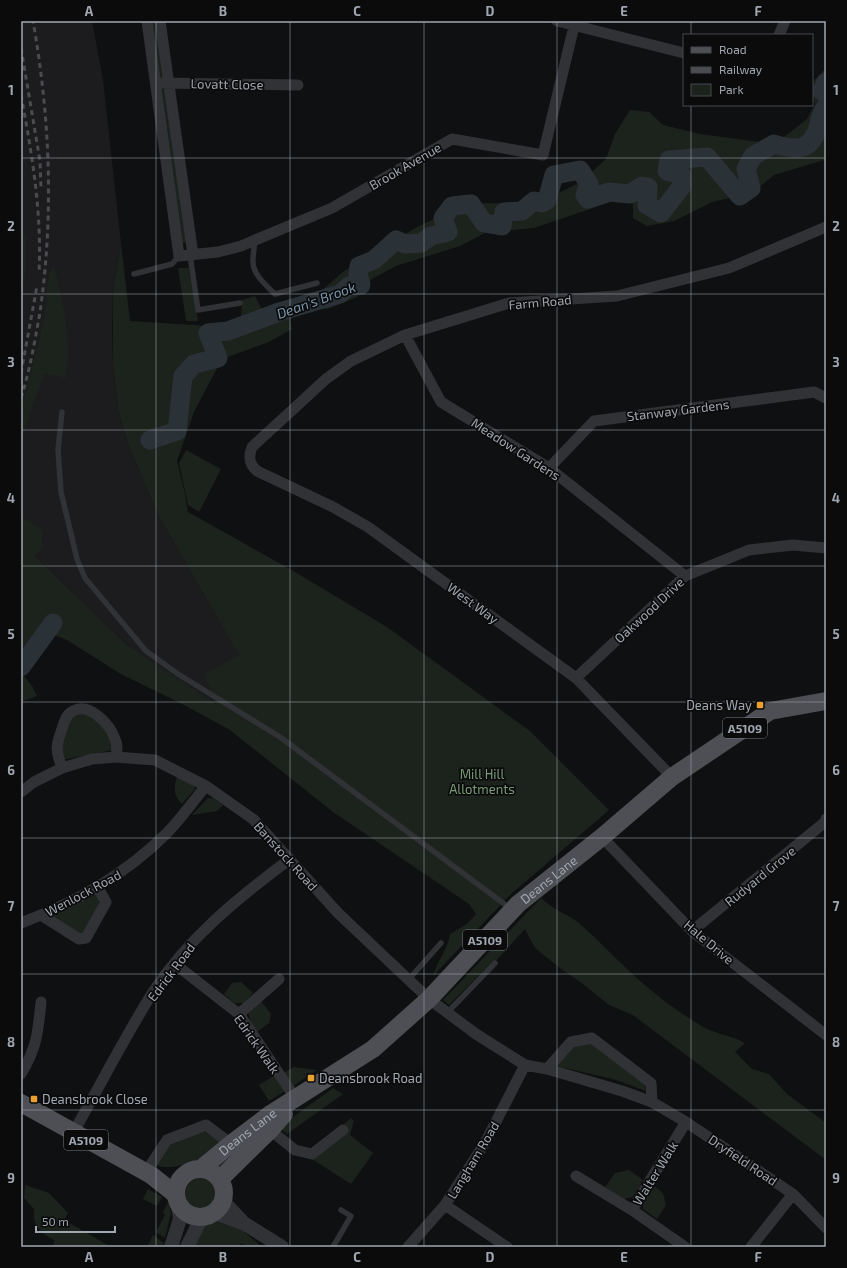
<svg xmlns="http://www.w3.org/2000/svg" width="847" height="1268" font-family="'Exo 2',sans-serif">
<rect width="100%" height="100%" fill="#0f1011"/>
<path fill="#1c1c1e" d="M 21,21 L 92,21 L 103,80 L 121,243 L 113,290 L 112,331 L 113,366 L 118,409 L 127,442 L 158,515 L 248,670 L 217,706 L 125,643 L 28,549 L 21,545 Z"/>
<path fill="#1c231d" d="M 150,21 L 156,21 L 162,77 L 161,78 L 159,77 Z
M 826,68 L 826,159 L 824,160 L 774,175 L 752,193 L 712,202 L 674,221 L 647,226 L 633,218 L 633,202 L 614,201 L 534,228 L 487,232 L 460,246 L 396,266 L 372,279 L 357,297 L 328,309 L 310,306 L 320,292 L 344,271 L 417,227 L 468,203 L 536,204 L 571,187 L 583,180 L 606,159 L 615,134 L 630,110 L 649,112 L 663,125 L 700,134 L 775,144 L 807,119 L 815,104 L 812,97 L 812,82 Z
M 162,88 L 165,89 L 186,242 L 184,243 L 182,243 Z
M 26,234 L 26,273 L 21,298 L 21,235 Z
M 121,243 L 130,321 L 225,327 L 241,316 L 242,300 L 255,296 L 263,312 L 289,313 L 292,329 L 269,342 L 222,359 L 194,412 L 177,461 L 185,494 L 188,512 L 290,569 L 387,627 L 530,731 L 609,810 L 511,894 L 433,976 C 437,961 448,949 450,934 L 467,924 L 476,914 L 469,904 L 333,812 L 230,730 L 186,706 L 119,673 L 67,640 L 54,635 L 21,670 L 21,516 L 42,530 L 42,549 L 35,556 L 125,643 L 217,705 L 204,674 L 239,655 L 158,515 L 127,442 L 118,409 L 113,366 L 113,290 Z
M 54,265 C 63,302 72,340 66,378 L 44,373 L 21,441 L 21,412 L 45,316 L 49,275 Z
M 178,268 L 189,268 L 198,321 L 186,321 Z
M 186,450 L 221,469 L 199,512 L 188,505 L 179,463 Z
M 21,672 L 32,686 L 37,696 L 23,701 L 21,701 Z
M 75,713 L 87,713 C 103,727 108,729 113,750 L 62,760 C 59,742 61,727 75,713 Z
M 177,777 L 193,784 L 195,789 L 182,804 C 174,796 173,788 177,777 Z
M 208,798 L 213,798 L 223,805 L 217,811 L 192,815 Z
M 97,894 C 105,908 92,922 85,933 L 79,936 L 49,918 Z
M 541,898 C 552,909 567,914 579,923 C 595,937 610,953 625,967 C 648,989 673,1009 700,1025 C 714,1034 731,1035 745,1043 L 735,1052 L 752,1069 L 769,1074 L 787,1094 L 826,1123 L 826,1160 L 633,1015 L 609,1005 L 579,981 L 561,969 L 535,948 L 525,929 L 497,960 L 494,960 L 449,1005 L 443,1000 Z
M 241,982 L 253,993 L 244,1003 L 234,1003 L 224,994 L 232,983 Z
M 260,1000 L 271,1014 L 269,1023 L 257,1032 L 250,1021 L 248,1011 Z
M 591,1041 L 644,1083 L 646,1091 L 613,1079 L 556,1066 L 572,1046 Z
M 294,1067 L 317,1070 L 293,1086 L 283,1073 Z
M 275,1075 L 285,1091 L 269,1101 L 259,1085 Z
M 333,1088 L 343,1094 L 287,1134 L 283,1131 L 282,1125 Z
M 351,1118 L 354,1121 L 350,1135 L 373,1153 L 351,1184 L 312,1159 L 343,1125 Z
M 204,1131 L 225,1144 C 209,1156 175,1173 156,1165 L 168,1146 Z
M 629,1170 L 643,1180 L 633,1197 L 624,1199 L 605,1187 L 615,1173 Z
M185 1194a16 16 0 1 1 32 0a16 16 0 1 1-32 0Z
M 25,1185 L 49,1193 L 68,1213 L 64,1220 L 111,1247 L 53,1247 L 54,1240 C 40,1232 32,1226 34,1209 L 24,1198 Z
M 653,1185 L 663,1193 L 666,1205 L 657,1219 L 643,1209 L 642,1202 Z
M 148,1189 L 162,1197 L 157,1206 L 143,1199 Z
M 168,1202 L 171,1213 L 165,1238 L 156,1232 L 165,1215 L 163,1213 Z
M 218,1220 L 236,1225 L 262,1247 L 247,1247 L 241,1243 L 239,1247 L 193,1247 L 206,1225 Z
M 153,1235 L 164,1243 L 162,1247 L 147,1247 Z"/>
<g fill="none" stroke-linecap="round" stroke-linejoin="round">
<path stroke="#2a3238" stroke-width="19" d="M 826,82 L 822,91 L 826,92
M 150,440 L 177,431 L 183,376 L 194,364 L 218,358 L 208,333 L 228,331 L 279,312 L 340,294 L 349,286 L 361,285 L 358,274 L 359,266 L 374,260 L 396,240 L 405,244 L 421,243 L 431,236 L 448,232 L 443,218 L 452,206 L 471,204 L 484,223 L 502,226 L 504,212 L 522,211 L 534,201 L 542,203 L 547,200 L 554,175 L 580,170 L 589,184 L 585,195 L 588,199 L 609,192 L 630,194 L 642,186 L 648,187 L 647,205 L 661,213 L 682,186 L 682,175 L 667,171 L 669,160 L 707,157 L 740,196 L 751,188 L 746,169 L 753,156 L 774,144 C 794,150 810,153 818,128 C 820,120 821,112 826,107
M 21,667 L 53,623"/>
<path stroke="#313236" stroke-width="5.5" d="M 254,241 C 255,248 253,252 253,260 C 252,274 266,285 275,294 L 317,283
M 190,255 L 198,310 L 240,303
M 134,274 L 172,264 L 179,256
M 62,412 L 58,450 L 61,492 L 77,559 L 85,578 L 146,651 L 178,674 L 280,737 L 511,909
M 409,979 L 441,943
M 447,1013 L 495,963
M 333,1247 L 351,1216 L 341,1210"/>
<path stroke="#313236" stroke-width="11" d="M 147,21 L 179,256 L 218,252 L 241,246 L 332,208 L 452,139 L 543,155 L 574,26
M 160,21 L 193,255
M 557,21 L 684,53
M 779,35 L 785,21
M 162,83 L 298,85
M 405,335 L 441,402 L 549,468 L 685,576
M 549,468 L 594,421 L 814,392 L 826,398
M 576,678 L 685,576 L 749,550 L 793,545 L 826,548
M 62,768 C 56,751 55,747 62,729 C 64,723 66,714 73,711 C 89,702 110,724 115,739 C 118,745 117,751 116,757
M 672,777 L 576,678 L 368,527 L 333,507 L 257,471 C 249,464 248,457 252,447 L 326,379 L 351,361 L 405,335 L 509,303 L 617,296 L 729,268 L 826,227
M 21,792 L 34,782 L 62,768 L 92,759 L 116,757 L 155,760 L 206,786 L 253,819 L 338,913 L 429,999 L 476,1034 L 525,1065 L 547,1069 L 622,1091 L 652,1102 L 686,1122 L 793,1194 L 826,1228
M 602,837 L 692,931 L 826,1035
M 41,915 L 79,939 L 86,938 L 106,902 L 98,888
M 21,923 C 76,902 125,875 167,833 C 181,819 193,801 206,786
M 692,931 L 825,822 L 826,819
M 175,964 L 239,1014 L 296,1099
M 239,1014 L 279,979
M 547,1069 L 571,1042 L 592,1038 L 651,1083 L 652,1102
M 21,1074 C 37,1047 38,1033 41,1002
M 270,1130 L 295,1150 L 312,1154 L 343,1130
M 73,1133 C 100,1086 124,1038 153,992 C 188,938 239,897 290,859
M 146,1172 L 167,1140 L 206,1125 L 231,1144
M 576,1176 L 632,1210
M 445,1205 L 507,1247
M 408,1247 L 445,1205 L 485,1143 L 525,1065
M 685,1247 L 632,1210 L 686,1122
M 751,1247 L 793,1194"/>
<path stroke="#313236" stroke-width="14" d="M 223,1201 L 242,1221
M 215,1213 L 245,1224 L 282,1247
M 171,1247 L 180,1219 L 178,1205
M 187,1247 L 199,1223 L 207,1216"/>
<g stroke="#4d4f54" stroke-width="18">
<path d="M 21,1103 L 151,1175 L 175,1194"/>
<path id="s1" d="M 202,1168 L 231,1144 L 272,1113 L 373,1049 L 429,999 L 518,904 L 602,837 L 672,777 L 770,711 L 826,701"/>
<circle cx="200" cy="1193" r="24"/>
<path d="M 220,1179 L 270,1130 L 284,1114"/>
</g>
<path stroke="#4a4c50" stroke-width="3" stroke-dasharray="5 4" stroke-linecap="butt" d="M 21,48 L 40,161 L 41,188
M 21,95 C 32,154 42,213 39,273
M 21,373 L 37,286
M 21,398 C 30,370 35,340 40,312 C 54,215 50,117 33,21"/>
</g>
<path fill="none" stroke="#a1a7b1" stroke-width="1" stroke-opacity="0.55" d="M 156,21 L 156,1247M 290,21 L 290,1247M 424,21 L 424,1247M 557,21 L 557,1247M 691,21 L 691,35M 691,105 L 691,1247M 21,158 L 826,158M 21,294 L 826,294M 21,430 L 826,430M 21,566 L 826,566M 21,702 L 826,702M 21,838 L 826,838M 21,974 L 826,974M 21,1110 L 826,1110"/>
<g fill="#e8a130" stroke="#0b0b0c" stroke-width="1.5">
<rect x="756" y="701" width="8" height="8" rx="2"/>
<rect x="307" y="1074" width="8" height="8" rx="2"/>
<rect x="30" y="1095" width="8" height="8" rx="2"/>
</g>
<g text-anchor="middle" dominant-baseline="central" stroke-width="3.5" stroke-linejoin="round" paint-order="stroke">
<g fill="#0b0b0c" stroke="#747880" stroke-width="1">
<rect x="723" y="718" width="44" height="20" rx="3"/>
<rect x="463" y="930" width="44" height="20" rx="3"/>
<rect x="64" y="1130" width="44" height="20" rx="3"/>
</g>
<g font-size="12" font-weight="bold" fill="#a1a7b1">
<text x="745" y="728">A5109</text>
<text x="485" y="940">A5109</text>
<text x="86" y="1140">A5109</text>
</g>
<g font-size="13" fill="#a1a7b1" stroke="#0b0b0c">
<text transform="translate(227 84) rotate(1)">Lovatt Close</text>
<text transform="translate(405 166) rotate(-30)">Brook Avenue</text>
<text transform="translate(540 302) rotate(-5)">Farm Road</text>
<text transform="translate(678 410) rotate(-7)">Stanway Gardens</text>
<text transform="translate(516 449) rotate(33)">Meadow Gardens</text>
<text transform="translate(473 603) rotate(36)">West Way</text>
<text transform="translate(649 610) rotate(-43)">Oakwood Drive</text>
<text transform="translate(286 856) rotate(48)">Banstock Road</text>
<text transform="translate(760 876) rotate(-39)">Rudyard Grove</text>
<text stroke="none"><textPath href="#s1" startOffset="453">Deans Lane</textPath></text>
<text transform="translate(83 893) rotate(-28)">Wenlock Road</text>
<text transform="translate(709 942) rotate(40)">Hale Drive</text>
<text transform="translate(171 972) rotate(-53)">Edrick Road</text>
<text transform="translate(257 1044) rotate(55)">Edrick Walk</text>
<text stroke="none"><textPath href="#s1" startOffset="58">Deans Lane</textPath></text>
<text transform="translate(473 1160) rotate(-59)">Langham Road</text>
<text transform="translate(743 1160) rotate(34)">Dryfield Road</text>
<text transform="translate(655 1173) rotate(-58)">Walter Walk</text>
</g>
<g font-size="13" fill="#a1a7b1" stroke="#0b0b0c" text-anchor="start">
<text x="752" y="705" text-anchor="end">Deans Way</text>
<text x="319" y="1078">Deansbrook Road</text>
<text x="42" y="1099">Deansbrook Close</text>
</g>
<g font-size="13" fill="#799c79" stroke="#0b0b0c">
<text x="482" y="774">Mill Hill<tspan x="482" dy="15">Allotments</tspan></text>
</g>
<g font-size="14" font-style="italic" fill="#7996ab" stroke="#0b0b0c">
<text transform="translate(316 300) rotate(-20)">Dean's Brook</text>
</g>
</g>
<rect width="847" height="1268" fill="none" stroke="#0b0b0c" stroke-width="44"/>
<rect x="683" y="34" width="130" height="72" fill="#0b0b0c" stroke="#47494e"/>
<rect x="691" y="47" width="20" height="6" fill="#4d4f54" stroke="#47494e"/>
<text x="719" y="54" font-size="12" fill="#a1a7b1">Road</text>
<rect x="691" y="67" width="20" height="6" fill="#4a4c50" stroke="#47494e"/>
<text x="719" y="74" font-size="12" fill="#a1a7b1">Railway</text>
<rect x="691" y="84" width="20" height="12" fill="#1c231d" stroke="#47494e"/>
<text x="719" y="94" font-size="12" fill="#a1a7b1">Park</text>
<path d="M36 1226v6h79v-6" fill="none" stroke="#a1a7b1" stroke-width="2"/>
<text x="42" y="1226" font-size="12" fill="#a1a7b1" stroke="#0b0b0c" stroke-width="3" paint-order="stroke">50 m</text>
<rect x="22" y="22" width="803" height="1224" fill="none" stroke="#a1a7b1" stroke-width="1.5"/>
<g font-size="13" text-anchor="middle" font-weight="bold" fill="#a1a7b1">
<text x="89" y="16">A</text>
<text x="223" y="16">B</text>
<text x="357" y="16">C</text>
<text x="490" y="16">D</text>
<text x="624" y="16">E</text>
<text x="758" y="16">F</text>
<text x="11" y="95">1</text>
<text x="836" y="95">1</text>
<text x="11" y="231">2</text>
<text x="836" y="231">2</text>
<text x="11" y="367">3</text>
<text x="836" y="367">3</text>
<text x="11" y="503">4</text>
<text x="836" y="503">4</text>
<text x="11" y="639">5</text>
<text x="836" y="639">5</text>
<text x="11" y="775">6</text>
<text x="836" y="775">6</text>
<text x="11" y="911">7</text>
<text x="836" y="911">7</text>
<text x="11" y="1047">8</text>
<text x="836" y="1047">8</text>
<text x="11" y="1183">9</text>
<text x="836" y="1183">9</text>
<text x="89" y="1262">A</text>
<text x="223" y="1262">B</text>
<text x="357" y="1262">C</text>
<text x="490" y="1262">D</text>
<text x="624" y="1262">E</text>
<text x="758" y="1262">F</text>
</g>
</svg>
